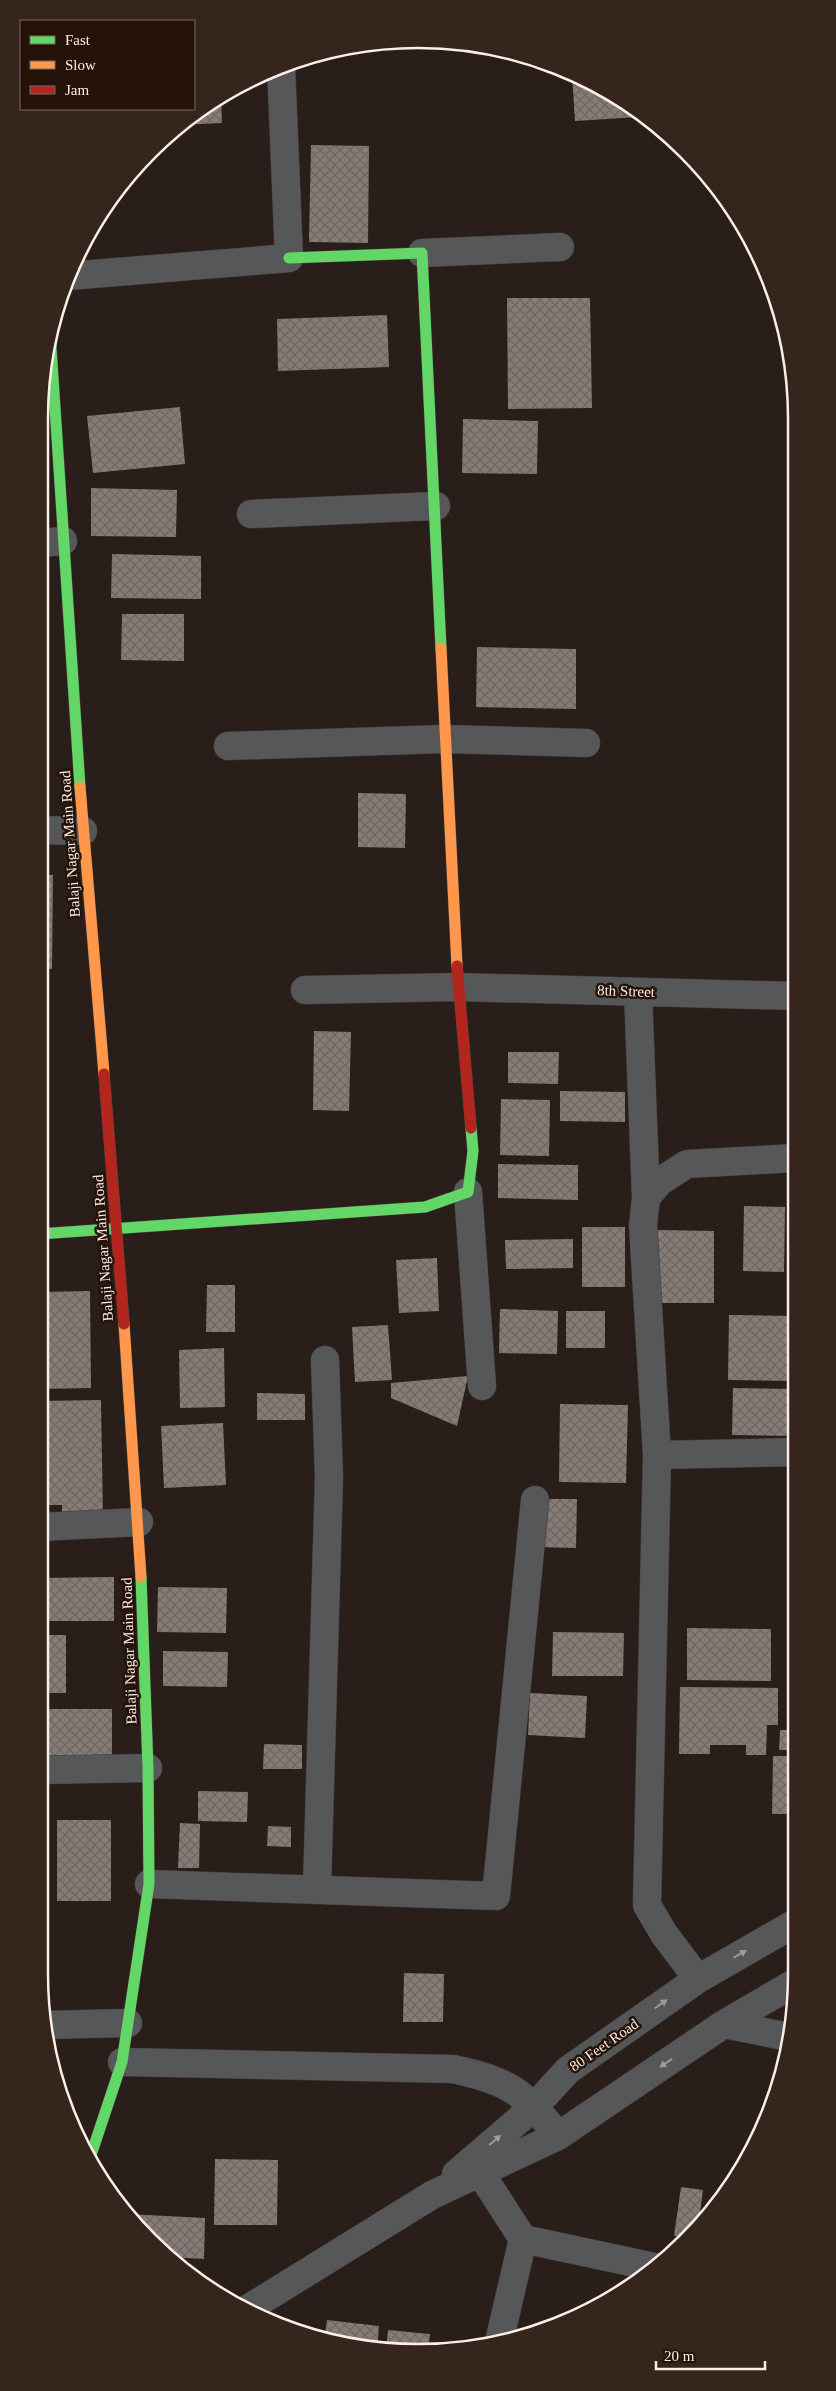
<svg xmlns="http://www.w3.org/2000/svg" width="836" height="2391" font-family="Georgia,serif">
<defs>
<pattern id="building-cross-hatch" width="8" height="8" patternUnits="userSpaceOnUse" patternTransform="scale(1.25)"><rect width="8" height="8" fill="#867c77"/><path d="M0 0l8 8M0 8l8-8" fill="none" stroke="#6e6763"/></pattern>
</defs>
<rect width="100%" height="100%" fill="#291e19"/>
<path fill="url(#building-cross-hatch)" d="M 572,75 L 608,90 L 638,114 L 638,117 L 575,121 Z
M 221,94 L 222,123 L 179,125 L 211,102 Z
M 311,145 L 369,146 L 368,243 L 309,242 Z
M 507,298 L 590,298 L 592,408 L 508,409 Z
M 387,315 L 389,367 L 278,371 L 277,319 Z
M 180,407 L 185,464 L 93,473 L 87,416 Z
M 463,419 L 538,421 L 537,474 L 462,473 Z
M 91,488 L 177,490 L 176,537 L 91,536 Z
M 112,554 L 201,556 L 201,599 L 111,598 Z
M 122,614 L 184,614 L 184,661 L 121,660 Z
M 477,647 L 576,649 L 576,709 L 476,707 Z
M 39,712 L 45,712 L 45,822 L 39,822 Z
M 358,793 L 406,794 L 405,848 L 358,847 Z
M 39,875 L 53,875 L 52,969 L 39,969 Z
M 314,1031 L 351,1032 L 349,1111 L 313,1110 Z
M 508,1052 L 559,1052 L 558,1084 L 508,1083 Z
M 560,1091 L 625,1092 L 625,1122 L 560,1121 Z
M 501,1099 L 550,1100 L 549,1156 L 500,1155 Z
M 498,1164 L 578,1165 L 578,1200 L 498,1198 Z
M 744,1206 L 785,1207 L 784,1272 L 743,1271 Z
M 582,1227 L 625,1227 L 625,1287 L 582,1287 Z
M 657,1230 L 714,1231 L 714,1303 L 657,1303 Z
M 573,1239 L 573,1268 L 506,1269 L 505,1240 Z
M 437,1258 L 439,1311 L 399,1313 L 396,1260 Z
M 207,1285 L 235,1285 L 235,1332 L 206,1332 Z
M 90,1291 L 91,1388 L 39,1389 L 39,1292 Z
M 500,1309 L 558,1311 L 557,1354 L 499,1353 Z
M 566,1311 L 605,1311 L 605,1348 L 566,1348 Z
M 729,1315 L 796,1316 L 796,1381 L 728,1380 Z
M 388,1325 L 392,1380 L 355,1382 L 352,1327 Z
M 224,1348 L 225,1407 L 180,1408 L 179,1350 Z
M 468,1376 L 457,1426 L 391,1398 L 391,1383 Z
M 733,1388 L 796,1389 L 796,1436 L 732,1435 Z
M 257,1393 L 305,1394 L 305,1420 L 257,1420 Z
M 101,1400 L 103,1517 L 62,1517 L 62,1505 L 39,1505 L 39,1401 Z
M 560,1404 L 628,1405 L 626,1483 L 559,1482 Z
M 223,1423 L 226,1485 L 164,1488 L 161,1426 Z
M 787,1498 L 796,1498 L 796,1551 L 787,1550 Z
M 537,1499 L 577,1499 L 576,1548 L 536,1547 Z
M 791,1561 L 796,1561 L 797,1614 L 790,1613 Z
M 114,1577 L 114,1621 L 39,1621 L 39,1578 Z
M 158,1587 L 227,1588 L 226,1633 L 157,1632 Z
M 687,1628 L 771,1629 L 771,1681 L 687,1680 Z
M 553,1632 L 624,1633 L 623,1676 L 552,1676 Z
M 39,1635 L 66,1635 L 66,1693 L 39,1693 Z
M 163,1651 L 228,1652 L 227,1687 L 163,1686 Z
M 680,1687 L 778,1688 L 778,1725 L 767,1725 L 766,1755 L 746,1755 L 746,1745 L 710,1745 L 710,1754 L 679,1754 Z
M 793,1688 L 797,1688 L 797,1750 L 779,1750 L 780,1730 L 793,1730 Z
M 530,1693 L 587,1696 L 585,1738 L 528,1735 Z
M 39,1709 L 112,1709 L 112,1768 L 39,1768 Z
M 264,1744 L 302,1745 L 302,1769 L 263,1769 Z
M 773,1756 L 797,1756 L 797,1814 L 772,1814 Z
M 198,1791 L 248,1792 L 247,1822 L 198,1821 Z
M 57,1820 L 111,1820 L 111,1901 L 57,1901 Z
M 180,1823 L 200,1824 L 199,1868 L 178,1868 Z
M 268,1826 L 291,1827 L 291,1847 L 267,1846 Z
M 404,1973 L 444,1974 L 443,2022 L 403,2022 Z
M 215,2159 L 278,2160 L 277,2225 L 214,2225 Z
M 681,2187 L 703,2190 L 698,2227 L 688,2238 L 674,2236 Z
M 127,2214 L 205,2218 L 204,2259 L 169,2257 L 133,2223 Z
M 327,2320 L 379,2326 L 377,2349 L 369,2349 L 325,2336 Z
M 388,2330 L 430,2334 L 428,2351 L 386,2350 Z"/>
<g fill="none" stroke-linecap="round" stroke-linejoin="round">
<g stroke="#453c38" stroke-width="29">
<path id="street" d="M 422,253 L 560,247
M 68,276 L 289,258 L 281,66
M 251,514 L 436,506
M 39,543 L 63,541
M 228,746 L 444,739 L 586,743
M 39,830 L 83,831
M 305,990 L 458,987 L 795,996
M 638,992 L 646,1198
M 468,1192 L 482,1386
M 657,1455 L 796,1452
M 39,1527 L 139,1522
M 39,1770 L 148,1768
M 149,1884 L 496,1896 L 535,1500
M 317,1888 L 329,1477 L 325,1360
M 698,1979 L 664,1934 L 647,1905 L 657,1455 L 643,1225 L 646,1198 L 659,1182 L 687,1164 L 796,1158
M 724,2024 L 789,2037
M 44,2025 L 128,2023
M 122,2062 L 453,2069 C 509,2081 523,2091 558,2136
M 472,2160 L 523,2239 L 654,2267
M 456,2174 L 535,2106 L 568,2070 L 698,1979 L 797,1922
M 246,2310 L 432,2195 L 558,2136 L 724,2024 L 796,1982
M 499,2342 L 523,2239"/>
</g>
<g stroke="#453c38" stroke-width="12">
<path id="fast" d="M 289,258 L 422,253 L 441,648
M 50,332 L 80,787
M 39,1234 L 425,1207 L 468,1192 L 473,1151 L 471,1128
M 91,2155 L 122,2062 L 149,1884 L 148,1768 L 141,1577"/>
</g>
<g stroke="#453c38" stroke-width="12">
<path id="slow" d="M 441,648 L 457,966
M 80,787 L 104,1074
M 124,1324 L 141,1577"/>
</g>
<g stroke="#453c38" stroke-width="12">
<path id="jam" d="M 457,966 L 471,1128
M 104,1074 L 124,1324"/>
</g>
<use href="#street" stroke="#565759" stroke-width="28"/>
<use href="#fast" stroke="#63d668" stroke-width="11"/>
<use href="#slow" stroke="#ff974d" stroke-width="11"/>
<use href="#jam" stroke="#b3261e" stroke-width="11"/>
</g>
<defs><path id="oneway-solid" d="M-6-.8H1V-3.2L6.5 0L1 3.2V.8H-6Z" transform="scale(1.25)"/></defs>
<g fill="#a09b99">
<use href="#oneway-solid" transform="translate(740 1954) rotate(-30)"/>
<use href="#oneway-solid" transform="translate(661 2004) rotate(-35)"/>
<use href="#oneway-solid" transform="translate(666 2063) rotate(146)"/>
<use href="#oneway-solid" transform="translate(495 2140) rotate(-41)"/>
</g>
<g text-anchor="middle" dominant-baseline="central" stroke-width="5" stroke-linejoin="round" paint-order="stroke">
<g font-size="15" fill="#fbeee7" stroke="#25130a">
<text transform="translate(70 844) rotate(-94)">Balaji Nagar Main Road</text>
<text transform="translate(626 991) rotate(2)">8th Street</text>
<text transform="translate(103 1248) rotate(-94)">Balaji Nagar Main Road</text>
<text transform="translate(129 1651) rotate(-92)">Balaji Nagar Main Road</text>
<text transform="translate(604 2045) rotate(-35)">80 Feet Road</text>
</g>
</g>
<path d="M0 0H836V2391H0ZM418 48H418A370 370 0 0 1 788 418V1974A370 370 0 0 1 418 2344H418A370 370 0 0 1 48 1974V418A370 370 0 0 1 418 48Z" fill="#36251c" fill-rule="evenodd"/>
<path fill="none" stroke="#fbeee7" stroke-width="2.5" d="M418 48H418A370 370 0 0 1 788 418V1974A370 370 0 0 1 418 2344H418A370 370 0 0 1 48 1974V418A370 370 0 0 1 418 48Z"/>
<rect x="20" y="20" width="175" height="90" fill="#25130a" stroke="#7b6b62"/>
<rect x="30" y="36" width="25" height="8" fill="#63d668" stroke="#7b6b62"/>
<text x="65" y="45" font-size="15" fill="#fbeee7">Fast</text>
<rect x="30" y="61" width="25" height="8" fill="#ff974d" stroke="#7b6b62"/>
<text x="65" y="70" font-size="15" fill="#fbeee7">Slow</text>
<rect x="30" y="86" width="25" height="8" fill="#b3261e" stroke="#7b6b62"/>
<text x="65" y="95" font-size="15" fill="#fbeee7">Jam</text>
<path d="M656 2361v8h109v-8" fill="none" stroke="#fbeee7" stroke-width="2.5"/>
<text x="664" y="2361" font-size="15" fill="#fbeee7" stroke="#25130a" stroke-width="4" paint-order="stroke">20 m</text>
</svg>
